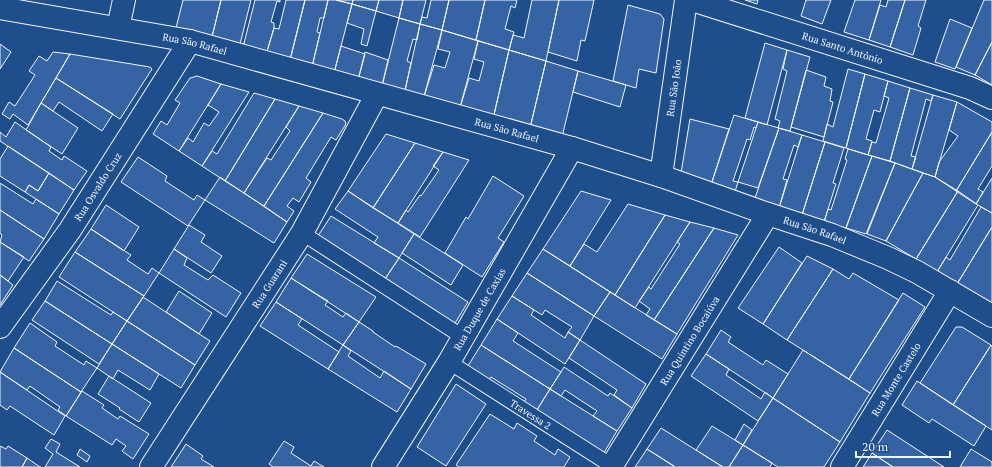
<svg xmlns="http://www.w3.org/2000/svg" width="992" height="467" font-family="'PT Serif',serif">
<rect width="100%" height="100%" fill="#1f4e8c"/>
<path fill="#3563a3" stroke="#f2f6ff" d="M 183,0 L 221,0 L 211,41 L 176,28 Z
M 221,0 L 251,0 L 240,44 L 244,43 L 242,51 L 211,41 Z
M 255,0 L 280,0 L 280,2 L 277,1 L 271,22 L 274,23 L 274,28 L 265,58 L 242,51 Z
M 286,0 L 305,0 L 289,64 L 265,58 L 274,28 L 279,29 Z
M 305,0 L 328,0 L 324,18 L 320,18 L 317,32 L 320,33 L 311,71 L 289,64 Z
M 328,0 L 336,0 L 352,4 L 333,77 L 311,71 Z
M 336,0 L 353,0 L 352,4 Z
M 353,0 L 379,0 L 376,11 L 352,4 Z
M 379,0 L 403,0 L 399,18 L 376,11 Z
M 403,0 L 426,0 L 420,24 L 399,18 Z
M 431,0 L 449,0 L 442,30 L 420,24 L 422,17 L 427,18 Z
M 449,0 L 485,0 L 476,40 L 442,30 Z
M 485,0 L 517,0 L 515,8 L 511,6 L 505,29 L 514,32 L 509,50 L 476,40 Z
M 532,0 L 559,0 L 546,61 L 509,50 L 513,35 L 524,38 Z
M 559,0 L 594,0 L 585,41 L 581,40 L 577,61 L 548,52 Z
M 745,0 L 758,0 L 757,4 Z
M 806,0 L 831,0 L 822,24 L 801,16 Z
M 855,0 L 881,0 L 869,40 L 844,32 Z
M 888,0 L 905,0 L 890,47 L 869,40 L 880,5 L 886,7 Z
M 905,0 L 926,0 L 918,26 L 921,28 L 913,55 L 890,47 Z
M 984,0 L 992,0 L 992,42 L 975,75 L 956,67 Z
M 352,4 L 376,11 L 367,46 L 361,44 L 364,29 L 347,23 Z
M 628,5 L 660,14 L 664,19 L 656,73 L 639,69 L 636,88 L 613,81 Z
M 399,18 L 420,24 L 417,40 L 413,39 L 407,61 L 411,63 L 404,95 L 381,90 Z
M 950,19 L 972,28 L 955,69 L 935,62 Z
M 420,24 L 442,30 L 423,100 L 404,95 Z
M 442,30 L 478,41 L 459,111 L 423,100 L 434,65 L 445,68 L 450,52 L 438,49 Z
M 478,41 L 509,50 L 493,119 L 459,111 L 469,78 L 479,81 L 484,62 L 474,59 Z
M 992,42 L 992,85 L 975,75 Z
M 765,43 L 787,50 L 767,125 L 745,118 Z
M 0,44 L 11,52 L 0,69 Z
M 341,46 L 365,54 L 357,84 L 333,77 Z
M 509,50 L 546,61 L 530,128 L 493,119 Z
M 787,50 L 810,57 L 790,131 L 778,128 L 780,121 L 775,119 L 787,71 L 783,69 Z
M 53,52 L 70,54 L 28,125 L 13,114 L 10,119 L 2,114 L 9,102 L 15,106 L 35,75 L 29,71 L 39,56 L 47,61 Z
M 365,52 L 388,60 L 381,90 L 357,84 Z
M 70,54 L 150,67 L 152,69 L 120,119 L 56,78 Z
M 546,61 L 578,71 L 562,137 L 530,128 Z
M 848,69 L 865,74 L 846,148 L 823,141 L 827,124 L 833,127 Z
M 806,70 L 826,77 L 824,86 L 832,89 L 830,101 L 833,102 L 824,137 L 791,127 Z
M 578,71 L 626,85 L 620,107 L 573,92 Z
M 865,74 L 888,81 L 880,112 L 874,110 L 866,139 L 872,141 L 868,155 L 846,148 Z
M 197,76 L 221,84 L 179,151 L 153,134 L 161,121 L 167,125 L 180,103 L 175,100 L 190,78 Z
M 56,78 L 113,114 L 102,131 L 59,102 L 53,111 L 41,103 Z
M 888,81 L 910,88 L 890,161 L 868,155 L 872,142 L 876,143 L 889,98 L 884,96 Z
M 221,84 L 249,92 L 202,166 L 179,151 L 188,138 L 193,142 L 204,123 L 209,126 L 219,112 L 208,105 Z
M 910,88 L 933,95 L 931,101 L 926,99 L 911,156 L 916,157 L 912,169 L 890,161 Z
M 254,93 L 275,99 L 225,181 L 202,166 L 212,151 L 217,154 Z
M 933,95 L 957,102 L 935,177 L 912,169 Z
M 275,99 L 299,106 L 244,193 L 225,181 Z
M 957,102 L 992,122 L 992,132 L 956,191 L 935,177 L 939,162 L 958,136 L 949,130 Z
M 41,103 L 78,128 L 62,154 L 26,130 Z
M 299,106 L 323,113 L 264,206 L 244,193 L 267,158 L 271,160 L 290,131 L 286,127 Z
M 323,113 L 342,119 L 345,121 L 346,124 L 336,140 L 331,137 L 306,178 L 311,182 L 299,202 L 293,198 L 287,206 L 294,211 L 287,222 L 264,206 Z
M 734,115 L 758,122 L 756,128 L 754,127 L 750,140 L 747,139 L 733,181 L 738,182 L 734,195 L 710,188 Z
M 690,119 L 729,129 L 710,188 L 680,179 Z
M 15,122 L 51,147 L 49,151 L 62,160 L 64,156 L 87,171 L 74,190 L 0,141 L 0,132 L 6,137 Z
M 758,122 L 779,128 L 758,188 L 738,182 Z
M 779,128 L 802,135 L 798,147 L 794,145 L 783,179 L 787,180 L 779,208 L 754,201 Z
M 992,132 L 992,166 L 978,189 L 983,192 L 976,204 L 956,191 Z
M 386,134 L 415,143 L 373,208 L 348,191 Z
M 802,135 L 825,142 L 802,215 L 779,208 Z
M 825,142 L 844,148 L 833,183 L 836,184 L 835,187 L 824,222 L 802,215 Z
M 415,143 L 443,152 L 398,223 L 373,208 Z
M 8,146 L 49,173 L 38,191 L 29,185 L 25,192 L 0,176 L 0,159 Z
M 848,149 L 872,156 L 846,228 L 824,222 L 828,209 L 831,210 L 847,160 L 845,159 Z
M 443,152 L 469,160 L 420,237 L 398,223 L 406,210 L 408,212 L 420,195 L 421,196 L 439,170 L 433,166 Z
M 872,156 L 895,163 L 866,234 L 846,228 Z
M 138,157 L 167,176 L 165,181 L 194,200 L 197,195 L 205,200 L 188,226 L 121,182 Z
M 895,163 L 923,173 L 886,241 L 867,234 Z
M 49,173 L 74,190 L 59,214 L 25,192 L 29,185 L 38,191 Z
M 923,173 L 935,177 L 958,191 L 916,259 L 886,241 Z
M 493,176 L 524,196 L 498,238 L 504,242 L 482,277 L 445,253 L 466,217 L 468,219 Z
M 220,177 L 287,222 L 274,243 L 205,200 Z
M 992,178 L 992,213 L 976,204 Z
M 0,183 L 33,204 L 36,199 L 59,214 L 44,239 L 0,210 Z
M 348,191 L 414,234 L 399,258 L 374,243 L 378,237 L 335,209 Z
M 581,191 L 611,200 L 570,266 L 543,249 Z
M 958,191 L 978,205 L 937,272 L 916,259 Z
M 628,204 L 665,215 L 615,295 L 570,266 L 584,244 L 597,252 Z
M 106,205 L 139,227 L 124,251 L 91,229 Z
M 981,207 L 992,213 L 992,227 L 957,284 L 937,272 L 946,257 L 950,260 Z
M 0,210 L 44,239 L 29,261 L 0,242 L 2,235 L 0,233 Z
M 665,215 L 690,222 L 635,308 L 615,295 Z
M 331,216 L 399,258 L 383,282 L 316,239 Z
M 690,222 L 714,228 L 654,320 L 646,315 L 650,309 L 639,301 L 649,287 L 651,289 L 680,244 L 677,242 Z
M 189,225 L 205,235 L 201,242 L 222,256 L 211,273 L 174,249 Z
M 992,227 L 992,305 L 957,284 Z
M 714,228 L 738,235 L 677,334 L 654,320 Z
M 91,229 L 131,255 L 127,260 L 148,274 L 152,268 L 159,273 L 144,296 L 75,252 Z
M 414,234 L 463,265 L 451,285 L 402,253 Z
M 0,242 L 24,257 L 8,281 L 0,275 Z
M 779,247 L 802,263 L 763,324 L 738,308 Z
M 174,249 L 187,258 L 184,265 L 208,280 L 213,275 L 241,293 L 226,317 L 159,273 Z
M 543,249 L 610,292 L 594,316 L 527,273 Z
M 75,252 L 144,296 L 127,321 L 59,277 Z
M 307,254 L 376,297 L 359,322 L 291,278 Z
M 807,256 L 833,269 L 787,340 L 763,324 Z
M 399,258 L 468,302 L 452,328 L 383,282 Z
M 833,269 L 849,279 L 853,273 L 899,300 L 849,379 L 787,340 Z
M 527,273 L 594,316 L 580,340 L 568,332 L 572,327 L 545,310 L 542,315 L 512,296 Z
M 0,275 L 13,285 L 0,305 Z
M 291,278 L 328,301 L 325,305 L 343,317 L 346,313 L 359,322 L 343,345 L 276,302 Z
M 57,281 L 111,315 L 113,312 L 127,321 L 112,344 L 45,301 Z
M 179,291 L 212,313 L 199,334 L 166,312 Z
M 610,292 L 677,334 L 662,359 L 594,316 Z
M 903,293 L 925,307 L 870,393 L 849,379 Z
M 512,296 L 534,310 L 531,315 L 565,338 L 568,332 L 580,340 L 565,364 L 497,319 Z
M 143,297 L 210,341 L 195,365 L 127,321 Z
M 45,301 L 112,344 L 99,364 L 32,320 Z
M 276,302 L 302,319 L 298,325 L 339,352 L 328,369 L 260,326 Z
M 497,319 L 518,333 L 513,341 L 561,372 L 550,389 L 481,345 Z
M 127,321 L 195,365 L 181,388 L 112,344 Z
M 359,322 L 373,331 L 373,332 L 395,347 L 396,346 L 426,364 L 411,389 L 343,345 Z
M 30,323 L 57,342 L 55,346 L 84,365 L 86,361 L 97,368 L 81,392 L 14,348 Z
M 956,327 L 962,327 L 991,345 L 953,405 L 920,383 Z
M 721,330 L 731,337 L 728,342 L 763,365 L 766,360 L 788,374 L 773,398 L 706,354 Z
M 580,340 L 646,384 L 632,408 L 614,395 L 617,390 L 569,358 Z
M 112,344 L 159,374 L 150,390 L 118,370 L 113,379 L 97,368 Z
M 343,345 L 351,351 L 348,356 L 380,378 L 384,371 L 411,389 L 397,412 L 328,369 Z
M 481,345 L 550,389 L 535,413 L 522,405 L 526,399 L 491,377 L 487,383 L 466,369 Z
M 991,345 L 992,346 L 992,430 L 953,405 Z
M 14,348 L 81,392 L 66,416 L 58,410 L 60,407 L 30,386 L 27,390 L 0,372 Z
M 803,350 L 870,393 L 840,442 L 773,398 Z
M 706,354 L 729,369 L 726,375 L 761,399 L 765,392 L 773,398 L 758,421 L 691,376 Z
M 564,367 L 608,396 L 610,393 L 632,408 L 617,431 L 593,416 L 597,411 L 565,390 L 561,396 L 550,389 Z
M 0,372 L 65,416 L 54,435 L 10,406 L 7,410 L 0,405 Z
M 109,376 L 151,403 L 139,422 L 119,409 L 120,408 L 98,394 Z
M 917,381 L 986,426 L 974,446 L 932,419 L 929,423 L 902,405 Z
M 456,384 L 486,404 L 446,466 L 417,447 Z
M 550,389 L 617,431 L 602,456 L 535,413 Z
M 82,391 L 104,405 L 102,408 L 118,419 L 120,416 L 149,434 L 133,459 L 122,451 L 126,446 L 116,439 L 112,445 L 66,416 Z
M 773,398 L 840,442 L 824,467 L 778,467 L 743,445 Z
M 490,414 L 514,429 L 517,423 L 537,436 L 534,441 L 555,455 L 558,449 L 570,457 L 564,467 L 459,467 L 456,465 Z
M 744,424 L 752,430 L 743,445 L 735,440 Z
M 712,426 L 743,445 L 729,467 L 723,467 L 696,450 Z
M 661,428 L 707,457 L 723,467 L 675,467 L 647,449 Z
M 887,430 L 944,467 L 893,467 L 872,453 Z
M 51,439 L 60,444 L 56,452 L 80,467 L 45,467 L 53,454 L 45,448 Z
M 284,441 L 294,447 L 291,453 L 311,466 L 314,461 L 324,467 L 273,467 L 269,464 Z
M 186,444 L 203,456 L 201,459 L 214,467 L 171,467 Z
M 743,445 L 772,463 L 770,467 L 729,467 Z
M 0,446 L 6,449 L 8,446 L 27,458 L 22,467 L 0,467 Z
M 80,449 L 90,456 L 87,462 L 77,455 Z
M 647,449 L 674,466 L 674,467 L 635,467 Z
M 971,449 L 992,462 L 992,467 L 960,467 Z
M 872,453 L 893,467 L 863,467 Z
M 27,458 L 40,467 L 41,467 L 22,467 Z"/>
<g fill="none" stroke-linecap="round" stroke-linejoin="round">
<g stroke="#f2f6ff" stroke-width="16">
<g id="lane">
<path d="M 302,233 L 463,337"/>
<path id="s1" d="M 449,362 L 612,466"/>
</g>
</g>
<g stroke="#f2f6ff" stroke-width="24">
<g id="street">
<path id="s2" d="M 692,0 L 970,88 L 992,98"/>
<path id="s3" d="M 0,8 L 190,41 L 572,148 L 661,176 L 768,214 L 832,235 L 888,258 L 917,272 L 992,316"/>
<path d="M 118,28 L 124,0"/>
<path id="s4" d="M 661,176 L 686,0"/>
<path id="s5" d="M 0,327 L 70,230 L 190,41"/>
<path id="s6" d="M 151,467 L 302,233 L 377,94"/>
<path id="s7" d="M 383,467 L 449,362 L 572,148"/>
<path id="s8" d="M 611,467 L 768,214"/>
<path id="s9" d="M 842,467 L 950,291"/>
</g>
</g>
<use href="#lane" stroke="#1f4e8c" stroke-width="14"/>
<use href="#street" stroke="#1f4e8c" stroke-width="22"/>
</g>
<g text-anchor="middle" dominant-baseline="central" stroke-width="3" stroke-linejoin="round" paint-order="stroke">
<g font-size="10" fill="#f2f6ff" stroke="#1f4e8c">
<text stroke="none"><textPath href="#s3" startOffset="198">Rua São Rafael</textPath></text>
<text stroke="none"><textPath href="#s2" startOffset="158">Rua Santo Antônio</textPath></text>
<text stroke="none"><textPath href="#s4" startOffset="89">Rua São João</textPath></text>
<text stroke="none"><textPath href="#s3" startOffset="522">Rua São Rafael</textPath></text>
<text stroke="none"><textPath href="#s5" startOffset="171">Rua Osvaldo Cruz</textPath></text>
<text stroke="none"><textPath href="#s3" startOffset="846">Rua São Rafael</textPath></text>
<text stroke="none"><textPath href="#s6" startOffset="218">Rua Guarani</textPath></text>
<text stroke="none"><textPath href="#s7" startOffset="185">Rua Duque de Caxias</textPath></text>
<text stroke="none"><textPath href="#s8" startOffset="149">Rua Quintino Bocaiúva</textPath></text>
<text stroke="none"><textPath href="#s9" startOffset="103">Rua Monte Castelo</textPath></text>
<text stroke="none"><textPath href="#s1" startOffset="97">Travessa 2</textPath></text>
</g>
</g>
<path d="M856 451v6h94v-6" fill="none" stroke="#f2f6ff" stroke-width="2"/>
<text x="862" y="451" font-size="12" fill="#f2f6ff" stroke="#1f4e8c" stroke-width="3" paint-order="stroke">20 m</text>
</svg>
